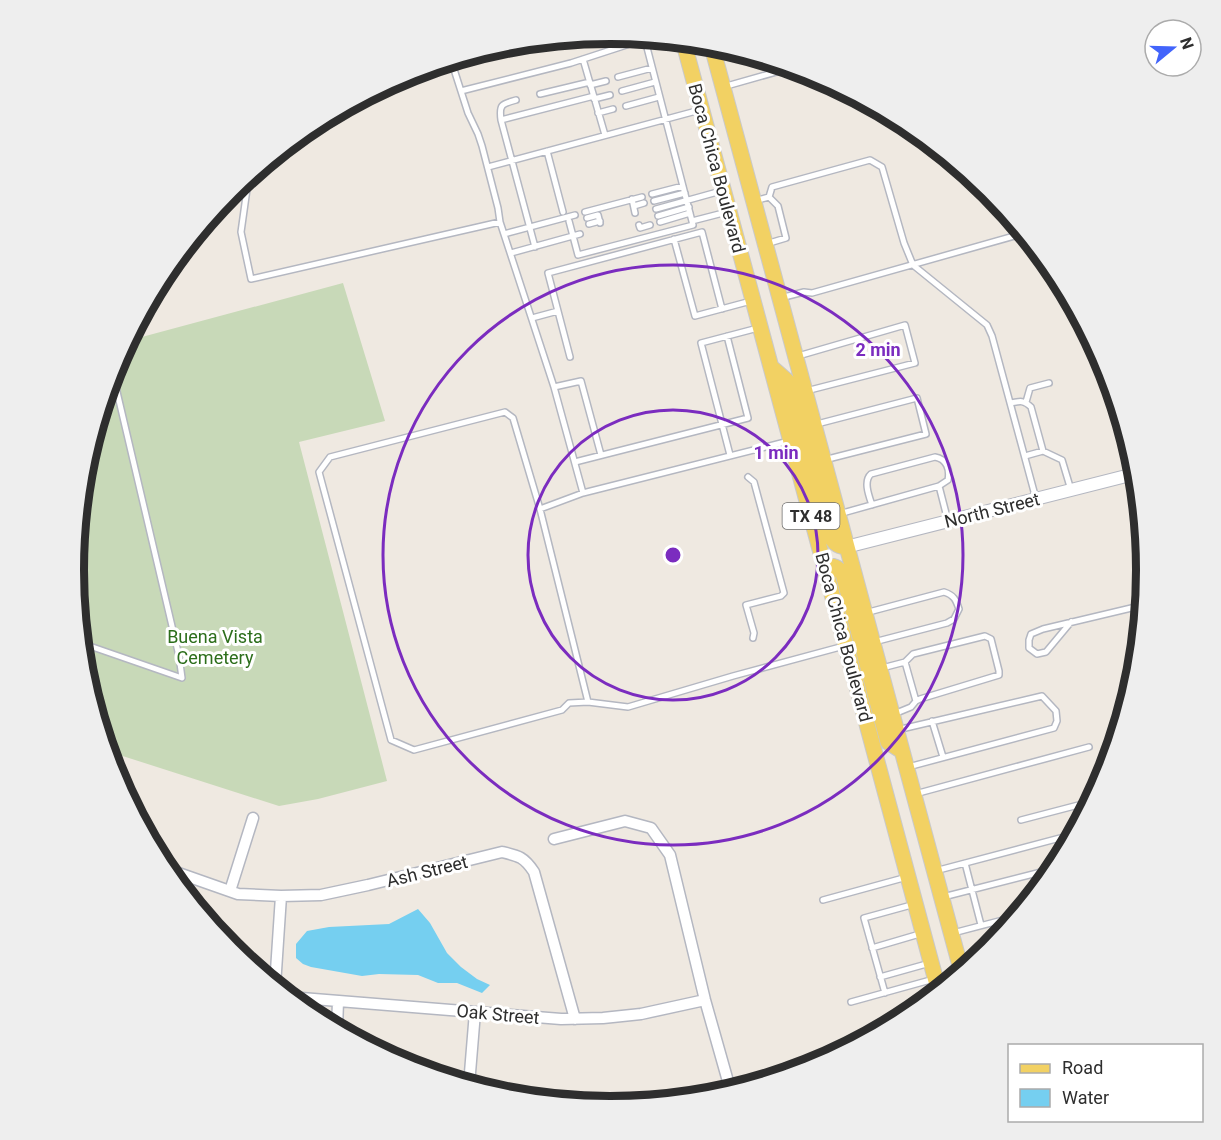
<svg xmlns="http://www.w3.org/2000/svg" width="1221" height="1140" font-family="Roboto,sans-serif">
<rect width="100%" height="100%" fill="#efe9e1"/>
<path fill="#c8d9b8" d="M 343,283 L 385,421 L 299,442 L 387,781 L 318,799 L 279,806 L 107,751 L 84,674 L 74,570 L 84,465 L 115,364 L 127,341 Z"/>
<path fill="#75cff0" d="M 418,909 L 430,923 L 447,953 L 461,967 L 477,979 L 490,985 L 482,993 L 457,983 L 438,983 L 418,975 L 379,974 L 362,976 L 311,967 L 303,964 L 296,958 L 296,944 L 307,931 L 329,927 L 389,924 Z"/>
<g fill="none" stroke-linecap="round" stroke-linejoin="round">
<g stroke="#b4b7c1" stroke-width="8">
<path id="service" d="M 492,48 L 516,42
M 714,52 L 730,48
M 583,59 L 605,135
M 451,60 L 468,113 L 478,134 L 482,146 L 498,208 L 500,222 L 554,387 L 583,493
M 618,77 L 652,68
M 590,85 L 606,81
M 723,87 L 794,67
M 461,91 L 571,63 L 651,37
M 622,91 L 655,82
M 540,94 L 590,82
M 594,99 L 610,95
M 626,106 L 659,97
M 598,113 L 613,109
M 501,120 C 499,105 501,104 516,100
M 547,151 L 563,212
M 488,167 L 700,110
M 249,175 L 241,232 L 251,279 L 500,222
M 652,194 L 683,186
M 632,199 L 635,213
M 654,201 L 685,193
M 754,201 L 769,197 L 772,187 L 870,160 L 882,167 L 904,243 L 913,265 L 987,325 L 992,336 L 1036,499
M 634,206 L 644,203
M 656,209 L 721,191
M 585,212 L 642,197
M 658,216 L 689,207
M 587,218 L 598,215 L 600,223
M 569,221 L 578,255 L 693,225 L 644,36
M 692,221 L 727,212
M 660,222 L 690,213
M 589,224 L 600,221
M 639,225 L 640,228 L 650,225
M 504,234 L 575,215
M 674,239 L 695,316 L 751,301
M 766,244 L 786,238 L 778,206 L 769,197
M 535,247 L 501,120 L 594,96
M 511,253 L 580,234
M 780,298 L 804,292 L 812,293 L 1025,233
M 532,318 L 558,311
M 798,356 L 905,325 L 915,363 L 806,391
M 570,357 L 548,273 L 702,232 L 722,309
M 554,387 L 581,381 L 601,455
M 1026,402 L 1030,388 L 1049,383
M 1010,403 C 1020,401 1024,400 1031,407 L 1043,451 L 1062,460 L 1071,490
M 817,424 L 917,398 L 926,434 L 824,460
M 789,441 L 583,493 L 540,509 L 588,702 L 628,707 L 733,676 L 844,646
M 730,455 L 701,343 L 758,328
M 1025,456 L 1043,451
M 575,462 L 748,418 L 727,336
M 748,477 L 754,482 L 784,593 L 781,596 L 746,605 L 754,633 L 753,638
M 872,505 C 869,496 863,481 871,474 L 935,457 C 947,459 950,470 948,480 L 939,486
M 540,509 L 513,418 L 505,412 L 330,457 L 319,472 L 391,740 L 414,750 L 562,710 L 569,703 L 588,702
M 839,514 L 939,486 L 948,521
M 865,613 L 944,592 C 954,595 956,600 959,609 L 954,619 L 947,623 L 874,642
M 1071,622 L 1046,652 L 1037,654 L 1029,648 L 1029,640 L 1031,634 L 1043,629 L 1144,605
M 81,643 L 182,678 L 179,656 L 114,379 L 110,380
M 905,662 L 916,701
M 882,668 L 905,662 L 913,654 L 985,636 L 991,639 L 999,671 L 999,675 L 920,699 L 916,701 L 911,707 L 894,714
M 932,721 L 943,757
M 897,730 L 1042,696 L 1056,711 L 1057,721 L 1054,728 L 908,767
M 915,794 L 1089,747
M 1021,820 L 1086,803 L 1090,807
M 965,863 L 981,925
M 935,871 L 1075,834
M 943,897 L 1057,868
M 823,900 L 907,877
M 953,933 L 1018,916
M 872,948 L 923,933
M 880,977 L 930,963
M 885,993 L 864,918 L 915,904
M 851,1002 L 934,979"/>
</g>
<g stroke="#b4b7c1" stroke-width="13">
<path id="minor" d="M 554,839 L 625,821 L 651,828 L 670,855 L 705,1000 L 731,1092
M 164,868 L 238,894 L 281,896 L 321,895 L 368,885 L 502,852 C 519,856 524,857 534,872 L 575,1019
M 230,891 L 253,818
M 275,986 L 281,896
M 289,997 L 561,1019 L 603,1018 L 641,1014 L 705,1000
M 337,1030 L 338,1001
M 469,1085 L 475,1012"/>
</g>
<g stroke="#b4b7c1" stroke-width="14">
<path id="tertiary" d="M 846,547 L 1138,473"/>
</g>
<g stroke="#c9c9c9" stroke-width="17">
<path id="primary" d="M 683,40 L 939,992
M 711,43 L 962,973
M 771,367 L 787,381 L 828,532 C 833,541 835,546 846,547
M 825,567 C 834,565 837,567 843,574 L 888,742 L 902,751"/>
</g>
<use href="#service" stroke="#fff" stroke-width="5"/>
<use href="#minor" stroke="#fff" stroke-width="10"/>
<use href="#tertiary" stroke="#fff" stroke-width="12"/>
<use href="#primary" stroke="#f2d163" stroke-width="15"/>
</g>
<g fill="none" stroke="#7b2cbf" stroke-width="3">
<circle cx="673" cy="555" r="145"/>
<circle cx="673" cy="555" r="290"/>
</g>
<g text-anchor="middle" dominant-baseline="central" stroke-width="6" stroke-linejoin="round" paint-order="stroke">
<rect fill="#fff" stroke="#6d6d6d" stroke-width="1.5" x="782.5" y="503" width="57" height="26" rx="4.5"/>
<g font-size="16" font-weight="bold" fill="#2e2e2e">
<text x="811" y="516">TX 48</text>
</g>
<g font-size="18" fill="#2e2e2e" stroke="#fff">
<text transform="translate(717 168) rotate(75)">Boca Chica Boulevard</text>
<text transform="translate(992 510) rotate(-14)">North Street</text>
<text transform="translate(844 637) rotate(75)">Boca Chica Boulevard</text>
<text transform="translate(427 871) rotate(-14)">Ash Street</text>
<text transform="translate(498 1014) rotate(5)">Oak Street</text>
</g>
<g font-size="18" fill="#2c6e1b" stroke="#fff">
<text x="215" y="636">Buena Vista<tspan x="215" dy="21">Cemetery</tspan></text>
</g>
</g>
<path d="M0 0H1221V1140H0ZM84 570a526 526 0 1 1 1052 0a526 526 0 1 1-1052 0Z" fill="#eee" fill-rule="evenodd"/>
<path fill="none" stroke="#2e2e2e" stroke-width="8" d="M84 570a526 526 0 1 1 1052 0a526 526 0 1 1-1052 0Z"/>
<circle cx="673" cy="555" r="9" fill="#7b2cbf" stroke="#fff" stroke-width="3"/>
<g font-size="18" text-anchor="middle" font-weight="bold" fill="#7b2cbf" stroke="#fff" stroke-width="6" stroke-linejoin="round" paint-order="stroke">
<text x="878" y="356">2 min</text>
<text x="776" y="459">1 min</text>
</g>
<rect x="1008" y="1044" width="195" height="78" fill="#ffffff" stroke="#ababab" stroke-width="1.5"/>
<rect x="1020" y="1064" width="30" height="9" fill="#f2d163" stroke="#ababab" stroke-width="1.5"/>
<text x="1062" y="1074" font-size="18" fill="#2e2e2e">Road</text>
<rect x="1020" y="1089" width="30" height="18" fill="#75cff0" stroke="#ababab" stroke-width="1.5"/>
<text x="1062" y="1104" font-size="18" fill="#2e2e2e">Water</text>
<g transform="translate(1173 48) rotate(71)"><circle r="28" fill="#ffffff" stroke="#ababab" stroke-width="1.5"/>
<path d="M0-4.5L10 22L0 15L-10 22Z" fill="#4264fb"/>
<text y="-9" font-size="16" font-weight="bold" text-anchor="middle" fill="#2e2e2e">N</text>
</g>
</svg>
